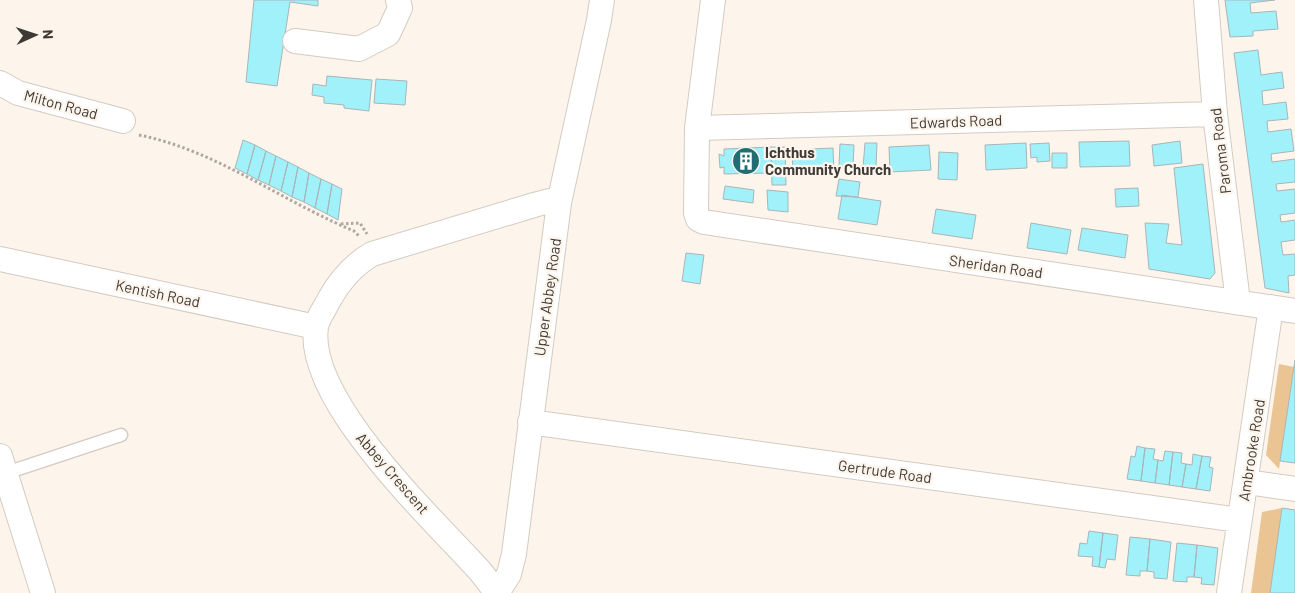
<svg xmlns="http://www.w3.org/2000/svg" width="1295" height="593" font-family="Barlow,sans-serif">
<rect width="100%" height="100%" fill="#fdf5ec"/>
<path fill="#ebc494" d="M 1279,364 L 1294,367 L 1279,469 L 1266,455 Z
M 1282,508 L 1270,593 L 1251,593 L 1262,512 Z"/>
<path fill="#a1f1fa" stroke="#a8b5b7" d="M 254,0 L 318,0 L 318,6 L 290,2 L 277,86 L 246,82 Z
M 1225,0 L 1275,0 L 1250,3 L 1251,13 L 1276,11 L 1278,29 L 1253,31 L 1253,36 L 1230,37 Z
M 1258,50 L 1261,75 L 1282,72 L 1284,88 L 1262,91 L 1263,105 L 1286,102 L 1288,119 L 1267,121 L 1268,132 L 1291,129 L 1294,151 L 1271,154 L 1272,162 L 1295,159 L 1295,182 L 1276,184 L 1277,191 L 1295,189 L 1295,213 L 1280,215 L 1281,222 L 1295,220 L 1295,240 L 1281,242 L 1283,255 L 1295,254 L 1295,275 L 1288,276 L 1289,293 L 1265,288 L 1234,53 Z
M 327,76 L 372,80 L 369,111 L 344,108 L 344,105 L 324,103 L 324,97 L 312,95 L 313,84 L 326,86 Z
M 376,79 L 407,81 L 405,105 L 374,103 Z
M 243,140 L 255,145 L 247,174 L 235,168 Z
M 1129,141 L 1130,166 L 1080,167 L 1079,142 Z
M 1180,141 L 1182,163 L 1154,166 L 1152,145 Z
M 865,143 L 877,143 L 876,167 L 863,167 Z
M 1026,143 L 1027,168 L 986,170 L 985,145 Z
M 1049,143 L 1050,161 L 1037,162 L 1037,157 L 1031,158 L 1030,144 Z
M 840,144 L 854,145 L 853,166 L 839,166 Z
M 255,145 L 266,151 L 258,180 L 247,174 Z
M 929,145 L 931,170 L 890,172 L 889,147 Z
M 771,147 L 785,147 L 786,185 L 772,185 Z
M 771,147 L 772,173 L 724,174 L 724,167 L 720,168 L 719,154 L 724,156 L 724,149 Z
M 833,148 L 834,173 L 793,174 L 792,150 Z
M 266,151 L 276,156 L 269,185 L 258,180 Z
M 939,152 L 958,153 L 957,180 L 938,179 Z
M 1052,153 L 1067,153 L 1067,168 L 1052,168 Z
M 276,156 L 288,162 L 281,191 L 269,185 Z
M 288,162 L 298,167 L 292,197 L 281,191 Z
M 1203,164 L 1215,273 L 1210,279 L 1149,269 L 1145,223 L 1169,224 L 1166,243 L 1182,245 L 1174,168 Z
M 298,167 L 309,173 L 304,202 L 292,197 Z
M 309,173 L 321,179 L 315,208 L 304,202 Z
M 321,179 L 332,184 L 327,214 L 315,208 Z
M 839,179 L 860,182 L 858,197 L 836,196 Z
M 332,184 L 342,189 L 338,220 L 327,214 Z
M 725,186 L 754,190 L 753,203 L 723,199 Z
M 1138,188 L 1139,206 L 1116,207 L 1115,189 Z
M 767,190 L 788,192 L 788,212 L 768,210 Z
M 842,195 L 881,201 L 877,225 L 838,219 Z
M 936,209 L 976,215 L 972,239 L 932,233 Z
M 1031,223 L 1071,230 L 1067,254 L 1027,248 Z
M 1082,228 L 1128,235 L 1125,258 L 1078,250 Z
M 686,253 L 704,255 L 700,284 L 682,281 Z
M 1295,360 L 1295,463 L 1280,461 Z
M 1137,446 L 1145,448 L 1141,481 L 1127,479 L 1131,456 L 1135,457 Z
M 1145,448 L 1155,449 L 1153,459 L 1158,460 L 1155,483 L 1141,481 Z
M 1165,451 L 1173,452 L 1169,485 L 1155,483 L 1158,460 L 1163,461 Z
M 1173,452 L 1182,453 L 1181,463 L 1186,464 L 1182,487 L 1169,485 Z
M 1193,454 L 1202,456 L 1196,489 L 1182,487 L 1186,464 L 1192,465 Z
M 1202,456 L 1211,457 L 1209,467 L 1213,468 L 1210,491 L 1196,489 Z
M 1282,508 L 1295,510 L 1295,593 L 1270,593 Z
M 1089,531 L 1103,533 L 1099,567 L 1092,566 L 1093,557 L 1078,556 L 1080,543 L 1087,544 Z
M 1103,533 L 1118,535 L 1115,560 L 1107,559 L 1105,568 L 1099,567 Z
M 1130,537 L 1150,539 L 1147,571 L 1140,571 L 1140,576 L 1126,575 Z
M 1150,539 L 1171,542 L 1167,579 L 1154,578 L 1154,572 L 1147,571 Z
M 1177,543 L 1197,545 L 1194,577 L 1187,577 L 1187,582 L 1173,581 Z
M 1197,545 L 1218,548 L 1214,585 L 1201,584 L 1202,578 L 1194,577 Z"/>
<g fill="none" stroke-linecap="round" stroke-linejoin="round">
<g stroke="#d3cbc2" stroke-width="15">
<path id="lane" d="M 6,473 L 121,435"/>
</g>
<g stroke="#d3cbc2" stroke-width="26">
<path id="street" d="M 713,0 L 697,128 L 696,213 L 698,219 L 704,222 L 1295,311
M 1206,0 L 1215,114 L 1238,302
M 295,41 L 359,49 L 388,34 L 400,8 L 398,0
M 0,83 L 18,93 L 123,121
M 697,128 L 1215,114
M 0,259 L 316,327
M 530,422 L 1239,520
M 0,456 L 43,593
M 1247,482 L 1295,489
M 497,593 L 480,571 C 433,519 305,400 316,327 C 317,319 325,308 329,300 C 340,280 353,265 372,254 L 534,205 L 549,201 L 559,203
M 497,593 L 509,574 L 514,554 L 559,203 L 599,20 L 602,0
M 1229,593 L 1271,307"/>
</g>
<path stroke="#aea8a1" stroke-width="3" stroke-dasharray="2.5 2.5" stroke-linecap="butt" d="M 139,135 C 215,150 282,201 354,231 L 359,236
M 341,224 L 360,223 L 367,234"/>
<use href="#lane" stroke="#fff" stroke-width="12"/>
<use href="#street" stroke="#fff" stroke-width="24"/>
</g>
<defs>
<g id="building-disc" transform="scale(1.4375)"><circle r="9.5" fill="#226d74" stroke="#fdf5ec"/><path d="M-4-6H4V6H1V3H-1V6H-4ZM-2.5-4.3h1.7v1.8h-1.7ZM.8-4.3h1.7v1.8H.8ZM-2.5-1h1.7V.8h-1.7ZM.8-1h1.7V.8H.8Z" fill="#fff"/></g>
</defs>
<g fill-rule="evenodd">
<use href="#building-disc" x="746" y="161"/>
</g>
<g text-anchor="middle" dominant-baseline="central" stroke-width="4.5" stroke-linejoin="round" paint-order="stroke">
<g font-size="15" fill="#3e3b37" stroke="#fdf5ec">
<text transform="translate(61 104) rotate(15)">Milton Road</text>
<text transform="translate(956 121) rotate(-2)">Edwards Road</text>
<text transform="translate(1220 151) rotate(-97)">Paroma Road</text>
<text transform="translate(996 266) rotate(8)">Sheridan Road</text>
<text transform="translate(158 293) rotate(12)">Kentish Road</text>
<text transform="translate(547 297) rotate(-82)">Upper Abbey Road</text>
<text transform="translate(1251 450) rotate(-81)">Ambrooke Road</text>
<text transform="translate(885 471) rotate(8)">Gertrude Road</text>
<text transform="translate(393 473) rotate(49)">Abbey Crescent</text>
</g>
<g font-size="15" font-weight="bold" fill="#3e3b37" stroke="#fdf5ec" text-anchor="start">
<text x="765" y="152">Ichthus<tspan x="765" dy="17">Community Church</tspan></text>
</g>
</g>
<g transform="translate(35 35) rotate(87)" stroke="#fdf5ec" stroke-width="4" paint-order="stroke">
<path d="M0-4L9 19L0 12L-9 19Z" fill="#3e3b37"/>
<text y="-8" font-size="14" font-weight="bold" text-anchor="middle" fill="#3e3b37">N</text>
</g>
</svg>
